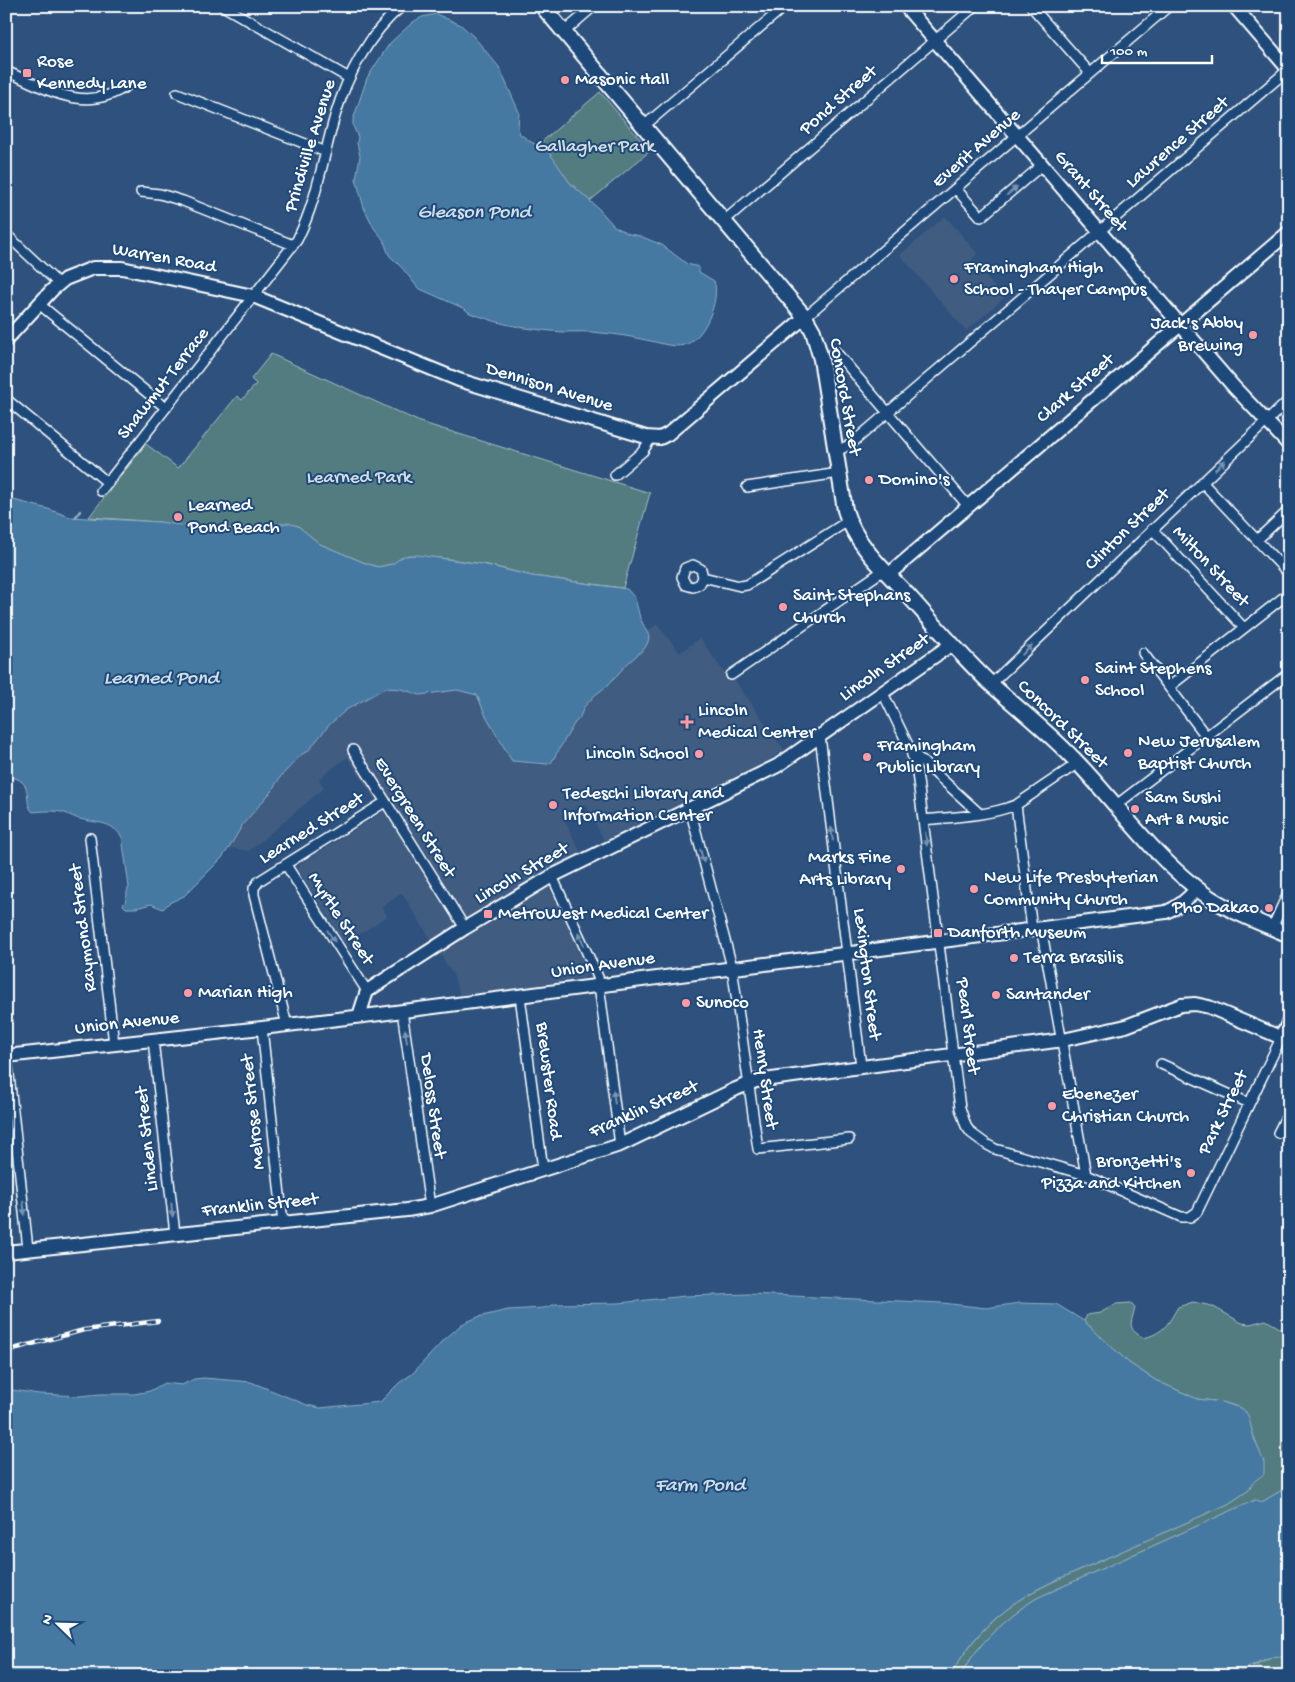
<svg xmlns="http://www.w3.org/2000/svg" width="1295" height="1682" font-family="'Gochi Hand',sans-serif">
<rect width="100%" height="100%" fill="#2e527d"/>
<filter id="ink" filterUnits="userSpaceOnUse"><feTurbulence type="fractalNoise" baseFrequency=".02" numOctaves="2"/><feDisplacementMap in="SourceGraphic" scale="10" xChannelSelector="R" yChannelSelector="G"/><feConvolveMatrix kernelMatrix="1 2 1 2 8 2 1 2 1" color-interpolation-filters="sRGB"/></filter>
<g filter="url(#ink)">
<path fill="#405c81" d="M 945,216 L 978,254 L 971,260 L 1004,298 L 966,331 L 900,255 Z
M 657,624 L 680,653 L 700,638 L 725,674 L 736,682 L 784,750 L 763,764 L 604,841 L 586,804 L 562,815 L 581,853 L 542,872 L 588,970 L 588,974 L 583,979 L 460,995 L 453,975 L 402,893 L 382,907 L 387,916 L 345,944 L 299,871 L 298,868 L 300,864 L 383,812 L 347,757 L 319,779 L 324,788 L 249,851 L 229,848 L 243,824 L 270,793 L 281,776 L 302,754 L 308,751 L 329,725 L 346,710 L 385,688 L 401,689 L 420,695 L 457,690 L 477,695 L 498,737 L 507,752 L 518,762 L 541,765 L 551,763 L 574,724 L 580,717 L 584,707 L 633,651 L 649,630 Z"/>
<path fill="#537b81" stroke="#a9bdc0" d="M 600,92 L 650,151 L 590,201 L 570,183 L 545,149 L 538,145 Z
M 271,354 L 420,422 L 650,493 L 623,588 L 532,576 L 488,565 L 449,559 L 408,555 L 392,564 L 378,567 L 365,563 L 320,544 L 298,526 L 274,524 L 220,530 L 185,527 L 159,522 L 89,517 L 146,444 L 178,468 L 237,396 L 242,400 L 256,384 L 251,379 Z
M 1193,1302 L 1212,1306 L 1242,1323 L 1250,1324 L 1266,1320 L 1283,1330 L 1289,1338 L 1289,1486 L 1262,1502 L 1255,1500 L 1037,1598 C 1004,1618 979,1643 960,1676 L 950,1676 C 965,1650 982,1628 1006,1609 C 1032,1589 1064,1577 1093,1564 C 1138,1544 1183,1524 1228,1504 L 1249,1490 L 1250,1485 L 1253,1482 L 1258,1450 L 1246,1412 L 1238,1407 L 1222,1402 L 1197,1399 L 1155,1380 L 1129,1363 L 1084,1321 L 1087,1315 L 1100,1313 L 1116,1304 L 1131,1303 L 1135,1307 C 1132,1323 1125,1328 1144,1338 C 1165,1332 1167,1325 1178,1307 Z
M 1276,1656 L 1281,1657 L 1289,1664 L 1289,1676 L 1272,1676 C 1265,1670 1262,1666 1252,1667 Z"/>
<path fill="#4479a1" stroke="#8fafc7" d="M 436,14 L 461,25 L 474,37 L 499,67 L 519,112 L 518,128 L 520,134 L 531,142 L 545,149 L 551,155 L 570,183 L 599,209 L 614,226 L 629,234 L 640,236 L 662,245 L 687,264 L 699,267 L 699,272 L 714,281 C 721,299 704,340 684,345 C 672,348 658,342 646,340 C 632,337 616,334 601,333 C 589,331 576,332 563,332 C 537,330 510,327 485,318 C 477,315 470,315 465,309 L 418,288 L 403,269 L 389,255 L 383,239 L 374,228 L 364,208 L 356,179 L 360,156 L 357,143 L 358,137 L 353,126 L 353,120 L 367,78 L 390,43 L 413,22 L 422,17 Z
M 6,498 L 48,509 L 70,517 L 159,522 L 208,529 L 248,528 L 288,523 L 298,526 L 320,544 L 365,563 L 378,567 L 392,564 L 404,556 L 417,555 L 482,564 L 532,576 L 627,589 L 635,598 L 640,618 L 649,636 L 648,642 L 645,648 L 627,664 L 607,686 L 595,695 L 584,707 L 580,717 L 574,724 L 551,763 L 547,764 L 512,761 L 485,714 L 477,695 L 457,690 L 420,695 L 401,689 L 385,688 L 346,710 L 329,725 L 308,751 L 302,754 L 281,776 L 270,793 L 243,824 L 229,848 L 221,859 L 184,896 L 169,903 L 163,909 L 151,904 L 136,908 L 126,908 L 123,905 C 129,897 125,893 129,887 L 122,837 C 110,820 98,824 80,819 C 75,818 70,815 65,813 C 56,810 43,811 33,812 C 21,802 38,780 6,776 Z
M 749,1294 L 942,1303 L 986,1308 L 1019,1303 L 1056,1304 L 1084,1321 L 1129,1363 L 1155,1380 L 1197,1399 L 1222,1402 L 1243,1409 L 1248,1415 L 1254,1438 L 1264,1462 L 1264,1474 L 1252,1483 L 1249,1490 L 1228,1504 C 1183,1524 1138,1544 1093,1564 C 1063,1577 1032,1589 1006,1609 C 982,1627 965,1650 950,1676 L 6,1676 L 6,1389 L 39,1394 L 80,1396 L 100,1394 L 134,1394 L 150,1391 L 164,1383 L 182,1385 L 194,1379 L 204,1378 L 251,1382 L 307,1405 L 320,1408 L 380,1402 L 399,1383 L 412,1374 L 444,1340 L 462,1324 L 478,1317 L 508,1310 L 544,1308 L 556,1304 L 619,1303 L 685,1296 Z
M 1289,1486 L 1289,1664 L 1281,1657 L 1276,1656 C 1269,1658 1239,1671 1235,1676 L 960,1676 C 979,1643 1004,1618 1037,1598 L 1255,1500 L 1262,1502 Z"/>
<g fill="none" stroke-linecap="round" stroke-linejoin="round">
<path stroke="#8fafc7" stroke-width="2.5" d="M 75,518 L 80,511"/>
<g stroke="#fff" stroke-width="12">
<path id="street" d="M 223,6 L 349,78
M 384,6 L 393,14
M 1031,6 L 1090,73
M 564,32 L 594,6
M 6,71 C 47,89 85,115 128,85
M 177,93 L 326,152
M 644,126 L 785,6
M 956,189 L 981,217 L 1042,165
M 141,192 L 160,194 L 183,201 L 293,245
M 724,221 L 975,6
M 6,234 L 59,284
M 39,304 L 166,408
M 805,317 L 1169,6
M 835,351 L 968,506
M 6,399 L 108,483
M 835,452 L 851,444 L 1289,69
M 615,475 L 643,451 L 651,438
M 1202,482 L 1289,574
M 747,487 L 839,473
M 101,491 L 297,240 C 317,201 323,157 335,116 C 347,76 369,33 402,6
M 1152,529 L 1244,628
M 1257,540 L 1289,510
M 703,577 L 700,584 L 693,587 L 686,585 L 682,577 L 685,568 L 693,565 L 701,569 L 703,577 L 740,586 L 747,585 L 848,521
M 1143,653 L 1206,736
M 731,675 L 884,570
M 991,684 L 1289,400
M 1169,687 L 1289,593
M 883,693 L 911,751 L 917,773 L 960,1108 L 966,1126 L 971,1133 L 986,1144 L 995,1149 L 1086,1175 L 1181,1217 L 1190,1217 L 1197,1212 L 1281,1038
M 820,736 L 861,1066
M 353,750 L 465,928
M 913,753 L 980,814
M 1016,805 L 1032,929
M 1115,806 L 1289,673
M 690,809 L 732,967 L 758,1149 L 849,1139
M 923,820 C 954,817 987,816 1016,805 L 1078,763
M 90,838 L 114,1044
M 286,865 L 367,991
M 552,876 L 598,977 L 620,1145
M 1041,927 L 1086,1175
M 1272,928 L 1289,891
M 520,996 L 543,1169
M 402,1011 L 430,1206
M 287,1025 L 254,895 L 254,888 L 259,881 L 385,802
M 262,1028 L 283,1223
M 153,1040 L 175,1234
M 6,1047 L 28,1249
M 1161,1064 L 1249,1103
M 1278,1133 L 1289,1111"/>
</g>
<g stroke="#fff" stroke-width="16">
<path id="secondary" d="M 905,6 L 1234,387 L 1289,445
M 1234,6 L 1289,70
M 6,340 L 52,290 L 65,279 L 93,268 L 122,268 L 253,296 L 459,380 L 646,437 L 660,438 L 668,434 L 805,317
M 888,575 L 1289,232
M 359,1016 L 367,991 L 465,928 L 552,876 L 777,766 L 952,644
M 1281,1038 L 1289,1021
M 6,1056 L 262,1028 L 380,1014 L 1166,912 C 1179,907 1188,899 1196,889
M 6,1252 L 407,1210 L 430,1206 L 620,1145 L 736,1089 L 756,1081 L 1063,1040 L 1126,1026 L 1181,1005 L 1195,1004 L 1209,1007 L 1289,1041"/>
</g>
<g stroke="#fff" stroke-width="18">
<path id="primary" d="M 542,6 L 805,317 L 813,331 L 821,359 L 845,510 C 855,544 883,569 907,594 C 935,625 962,657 992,685 C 1019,709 1048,732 1073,758 C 1115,801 1148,850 1195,887 C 1222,909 1257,921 1289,935"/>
</g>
<use href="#street" stroke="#1f4a7a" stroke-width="9"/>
<use href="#secondary" stroke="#1f4a7a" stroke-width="12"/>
<use href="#primary" stroke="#1f4a7a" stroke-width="14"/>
<g stroke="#fff" stroke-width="4.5">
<path id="rail" d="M 6,1351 L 84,1330 L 158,1321"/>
</g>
<use href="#rail" stroke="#1f4a7a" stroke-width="2.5" stroke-dasharray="8" stroke-linecap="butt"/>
</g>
<defs><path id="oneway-solid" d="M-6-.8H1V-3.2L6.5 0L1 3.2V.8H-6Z" transform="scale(1.25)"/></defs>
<g fill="#7992af">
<use href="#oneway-solid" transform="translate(1012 191) rotate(-40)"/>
<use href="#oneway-solid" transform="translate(1220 465) rotate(-44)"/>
<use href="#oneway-solid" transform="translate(1027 650) rotate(-44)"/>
<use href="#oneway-solid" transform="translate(832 834) rotate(-97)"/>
<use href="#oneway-solid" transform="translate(926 839) rotate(83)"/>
<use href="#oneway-solid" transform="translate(702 856) rotate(75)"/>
<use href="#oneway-solid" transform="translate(331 936) rotate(57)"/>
<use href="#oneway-solid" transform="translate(581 939) rotate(-115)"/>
<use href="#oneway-solid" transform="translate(406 1036) rotate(-98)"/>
<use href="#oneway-solid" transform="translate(614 1097) rotate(-97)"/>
<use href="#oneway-solid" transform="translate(24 1208) rotate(84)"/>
<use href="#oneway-solid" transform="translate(172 1210) rotate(84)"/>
</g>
</g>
<g fill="#ff9aa2" stroke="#1f4a7a" stroke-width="2">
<rect x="22" y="68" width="10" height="10" rx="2.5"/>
<circle cx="565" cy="80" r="5"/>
<circle cx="954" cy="279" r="5"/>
<circle cx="1253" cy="335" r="5"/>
<circle cx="869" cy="480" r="5"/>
<circle cx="178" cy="517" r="5"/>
<circle cx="783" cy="607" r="5"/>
<circle cx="1085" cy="680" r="5"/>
<path d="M684.5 714.5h5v5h5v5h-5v5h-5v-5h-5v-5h5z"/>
<circle cx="1128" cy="753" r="5"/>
<circle cx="699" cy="754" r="5"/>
<circle cx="867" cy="757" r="5"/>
<circle cx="553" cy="805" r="5"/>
<circle cx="1135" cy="809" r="5"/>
<circle cx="901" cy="869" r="5"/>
<circle cx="974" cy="889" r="5"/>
<circle cx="1269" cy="908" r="5"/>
<rect x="483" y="909" width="10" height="10" rx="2.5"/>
<rect x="933" y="928" width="10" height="10" rx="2.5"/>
<circle cx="1014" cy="958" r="5"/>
<circle cx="188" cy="993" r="5"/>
<circle cx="996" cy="995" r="5"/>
<circle cx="686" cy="1003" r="5"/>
<circle cx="1052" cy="1106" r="5"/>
<circle cx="1191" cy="1173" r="5"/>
</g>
<g text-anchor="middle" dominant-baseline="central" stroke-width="4" stroke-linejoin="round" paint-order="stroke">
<g font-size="19" fill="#fff" stroke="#1f4a7a" text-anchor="start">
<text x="37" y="62">Rose<tspan x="37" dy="22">Kennedy Lane</tspan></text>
<text x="575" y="80">Masonic Hall</text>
<text x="964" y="268">Framingham High<tspan x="964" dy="22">School - Thayer Campus</tspan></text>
<text x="1243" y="324" text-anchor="end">Jack's Abby<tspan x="1243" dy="22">Brewing</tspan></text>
<text x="879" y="480">Domino's</text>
<text x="188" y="506">Learned<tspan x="188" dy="22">Pond Beach</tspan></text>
<text x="793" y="596">Saint Stephans<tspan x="793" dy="22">Church</tspan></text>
<text x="1095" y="669">Saint Stephens<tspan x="1095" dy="22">School</tspan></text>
<text x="698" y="711">Lincoln<tspan x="698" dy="22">Medical Center</tspan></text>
<text x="1138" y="742">New Jerusalem<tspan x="1138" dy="22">Baptist Church</tspan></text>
<text x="877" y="746">Framingham<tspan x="877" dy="22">Public Library</tspan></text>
<text x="689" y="754" text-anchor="end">Lincoln School</text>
<text x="563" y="794">Tedeschi Library and<tspan x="563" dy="22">Information Center</tspan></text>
<text x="1145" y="798">Sam Sushi<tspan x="1145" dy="22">Art &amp; Music</tspan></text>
<text x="891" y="858" text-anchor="end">Marks Fine<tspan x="891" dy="22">Arts Library</tspan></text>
<text x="984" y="878">New Life Presbyterian<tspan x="984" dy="22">Community Church</tspan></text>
<text x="1259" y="908" text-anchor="end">Pho Dakao</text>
<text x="498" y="914">MetroWest Medical Center</text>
<text x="948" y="933">Danforth Museum</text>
<text x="1024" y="958">Terra Brasilis</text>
<text x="198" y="993">Marian High</text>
<text x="1006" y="995">Santander</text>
<text x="696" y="1003">Sunoco</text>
<text x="1062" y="1095">Ebenezer<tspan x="1062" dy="22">Christian Church</tspan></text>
<text x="1181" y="1162" text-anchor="end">Bronzetti's<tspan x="1181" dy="22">Pizza and Kitchen</tspan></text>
</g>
<g font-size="19" fill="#fff" stroke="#1f4a7a">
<text transform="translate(839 101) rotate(-41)">Pond Street</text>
<text transform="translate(1178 143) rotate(-41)">Lawrence Street</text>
<text transform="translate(311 146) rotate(-73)">Prindiville Avenue</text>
<text transform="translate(977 149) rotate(-41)">Everit Avenue</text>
<text transform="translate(1090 192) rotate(49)">Grant Street</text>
<text transform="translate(164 259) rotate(10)">Warren Road</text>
<text transform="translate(164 384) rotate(-52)">Shawmut Terrace</text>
<text transform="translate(549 388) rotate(17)">Dennison Avenue</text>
<text transform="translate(1076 389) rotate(-41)">Clark Street</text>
<text transform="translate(844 397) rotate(80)">Concord Street</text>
<text transform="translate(1128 530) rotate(-44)">Clinton Street</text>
<text transform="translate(1210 567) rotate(47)">Milton Street</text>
<text transform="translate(885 668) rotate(-35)">Lincoln Street</text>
<text transform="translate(1062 725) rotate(44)">Concord Street</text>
<text transform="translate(414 818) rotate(58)">Evergreen Street</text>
<text transform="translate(312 829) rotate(-32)">Learned Street</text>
<text transform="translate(522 874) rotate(-30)">Lincoln Street</text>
<text transform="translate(340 919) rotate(57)">Myrtle Street</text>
<text transform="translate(84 928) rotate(-97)">Raymond Street</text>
<text transform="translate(603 966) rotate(-8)">Union Avenue</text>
<text transform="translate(866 974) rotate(83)">Lexington Street</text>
<text transform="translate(127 1024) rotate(-6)">Union Avenue</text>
<text transform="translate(967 1026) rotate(83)">Pearl Street</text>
<text transform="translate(764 1079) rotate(82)">Henry Street</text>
<text transform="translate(548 1081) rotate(83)">Brewster Road</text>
<text transform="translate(432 1106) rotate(82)">Deloss Street</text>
<text transform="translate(644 1110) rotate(-24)">Franklin Street</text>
<text transform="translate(254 1112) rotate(-96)">Melrose Street</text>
<text transform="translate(1224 1113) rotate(-64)">Park Street</text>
<text transform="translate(148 1139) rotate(-96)">Linden Street</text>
<text transform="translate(260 1206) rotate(-6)">Franklin Street</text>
</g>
<g font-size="19" fill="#d4dee0" stroke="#1f4a7a">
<text x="595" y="147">Gallagher Park</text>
<text x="359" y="478">Learned Park</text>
</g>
<g font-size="20" font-style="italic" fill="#d0dee8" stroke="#1f4a7a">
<text x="474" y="213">Gleason Pond</text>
<text x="161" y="679">Learned Pond</text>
<text x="700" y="1486">Farm Pond</text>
</g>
</g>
<rect width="1295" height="1682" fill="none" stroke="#1f4a7a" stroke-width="25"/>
<rect x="12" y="12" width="1270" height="1657" fill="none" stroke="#fff" stroke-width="2" filter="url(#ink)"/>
<g transform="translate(58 1624) rotate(293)" stroke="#1f4a7a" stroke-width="4" paint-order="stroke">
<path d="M0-4L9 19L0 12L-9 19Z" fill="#ffffff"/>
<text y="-8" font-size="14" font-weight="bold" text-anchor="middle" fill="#ffffff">N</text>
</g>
<path d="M1102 55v8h110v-8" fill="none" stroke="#ffffff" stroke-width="2.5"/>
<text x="1110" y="55" font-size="15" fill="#ffffff" stroke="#1f4a7a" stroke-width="4" paint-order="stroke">100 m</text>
</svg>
